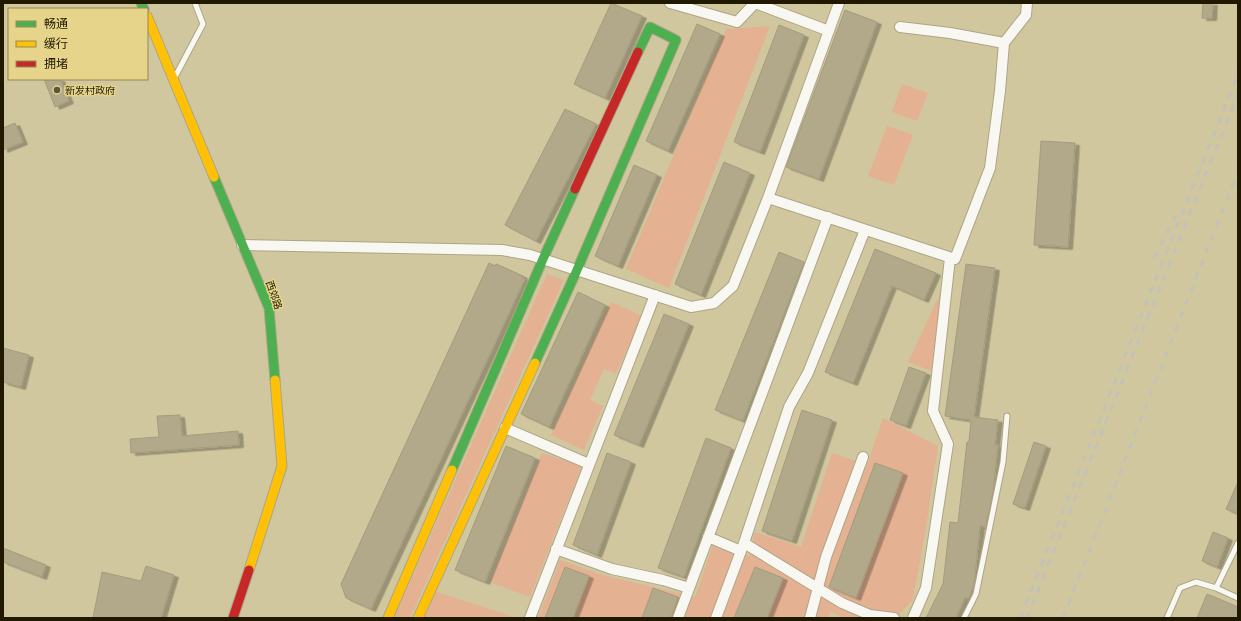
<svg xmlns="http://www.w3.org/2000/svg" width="1241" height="621" font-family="'IBM Plex Sans','Noto Sans SC',sans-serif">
<defs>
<filter id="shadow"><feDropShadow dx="4.5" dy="2.5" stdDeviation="0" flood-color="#0004"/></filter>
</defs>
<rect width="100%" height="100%" fill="#d0c79f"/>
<path fill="#e4b192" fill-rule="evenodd" d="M 770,26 L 669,288 L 626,269 L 726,29 Z
M 902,84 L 928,93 L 917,121 L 892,112 Z
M 887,126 L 913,135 L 894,185 L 868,176 Z
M 547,274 L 564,280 L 410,618 L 394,618 Z
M 941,292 L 931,371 L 908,362 Z
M 611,302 L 642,316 L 616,374 L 604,369 L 590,400 L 603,406 L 584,450 L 551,435 Z
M 883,418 L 938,446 L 926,528 L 913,599 L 896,618 L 845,618 L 831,612 L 828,618 L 767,618 L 782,578 L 755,567 L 734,618 L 671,618 L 678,597 L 653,588 L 642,618 L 573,618 L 588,576 L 565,567 L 545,618 L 538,618 L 560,560 L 603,575 L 695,597 L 713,545 L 749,556 L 755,532 L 801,547 L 832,453 L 867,465 ZM 875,463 L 903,473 L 856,598 L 829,587 Z
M 542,453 L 582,466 L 530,597 L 490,582 Z
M 434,591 L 515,617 L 422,618 Z"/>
<path fill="#b1a98a" stroke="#a49c7c" filter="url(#shadow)" d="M 611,3 L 642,16 L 605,98 L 574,84 Z
M 1203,3 L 1213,3 L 1212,18 L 1202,18 Z
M 845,10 L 877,22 L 819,179 L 786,167 Z
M 697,24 L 720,34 L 668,151 L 646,141 Z
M 779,25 L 804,35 L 760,152 L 734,142 Z
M 44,79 L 60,79 L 69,101 L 55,107 Z
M 565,109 L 596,124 L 536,241 L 505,225 Z
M 15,123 L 23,142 L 3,150 L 3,128 Z
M 1041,141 L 1075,143 L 1068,247 L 1034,245 Z
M 724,162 L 750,173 L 701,295 L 675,284 Z
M 634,165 L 657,175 L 618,266 L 595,256 Z
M 875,249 L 936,273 L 924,300 L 892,286 L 853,383 L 825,372 Z
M 779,252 L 804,262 L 743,421 L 715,410 Z
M 489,263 L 495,266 L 496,264 L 523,276 L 522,277 L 525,279 L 371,609 L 346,598 L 341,584 Z
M 966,264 L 995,268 L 974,417 L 998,420 L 995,445 L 998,445 L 993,492 L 986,527 L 980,526 L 974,585 L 969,598 L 965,598 L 956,618 L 926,618 L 943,584 L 950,522 L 958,523 L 967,442 L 969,442 L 971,420 L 945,416 Z
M 578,292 L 605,305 L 549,427 L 521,414 Z
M 664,314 L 689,324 L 639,445 L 614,435 Z
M 3,348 L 29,355 L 21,387 L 3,382 Z
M 909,367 L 926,373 L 906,426 L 890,420 Z
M 802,410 L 832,420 L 792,541 L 762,531 Z
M 180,415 L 182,436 L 238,431 L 239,445 L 131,453 L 130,439 L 159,437 L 157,416 Z
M 706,438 L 731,448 L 684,577 L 658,568 Z
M 1034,442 L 1046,446 L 1025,508 L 1013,504 Z
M 506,446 L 535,458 L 485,582 L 455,570 Z
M 607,453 L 631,462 L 597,555 L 573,545 Z
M 875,463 L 903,473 L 856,598 L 829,587 Z
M 1238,482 L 1238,514 L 1226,509 Z
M 1213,532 L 1228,538 L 1217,567 L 1202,561 Z
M 3,548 L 46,565 L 42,577 L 3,562 Z
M 146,566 L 174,575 L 161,618 L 93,618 L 102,572 L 141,581 Z
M 565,567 L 589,576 L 573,618 L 545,618 Z
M 755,567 L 783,578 L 767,618 L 734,618 Z
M 653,588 L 678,597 L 671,618 L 642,618 Z
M 1207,594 L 1238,607 L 1238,618 L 1197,618 Z"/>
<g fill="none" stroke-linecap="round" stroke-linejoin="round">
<g stroke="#ada585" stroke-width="7">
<path id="lane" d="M 176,75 L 203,24 L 195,3
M 1238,543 L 1216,588 L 1238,598
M 964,618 L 976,594 L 1003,462 L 1007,416
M 1167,618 L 1180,588 L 1196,582 L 1216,588"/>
</g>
<g stroke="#ada585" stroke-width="12">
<path id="street" d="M 670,3 L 737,22 L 755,3
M 755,3 L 829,31
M 1004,43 L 1026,15 L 1027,3
M 768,198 L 839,3
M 242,245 L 502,250 L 530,255 L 691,307 L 714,303 L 733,286 L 768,198 L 955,259 L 990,168 L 1000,91 L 1004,43 L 950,33 L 900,27
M 505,428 L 589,464
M 708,537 L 741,551
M 744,543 L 842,603 L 870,615 L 894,618
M 556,549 L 612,569 L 663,580 L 689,588
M 530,618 L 655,295
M 678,618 L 828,217
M 716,618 L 744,543 L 789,407 L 808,373 L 865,230
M 810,618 L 826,557 L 863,457
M 913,618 L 926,588 L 948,444 L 933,411 L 950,258"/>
</g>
<g stroke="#ada585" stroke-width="11">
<path id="fast" d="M 141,3 L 144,9
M 214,177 L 269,308 L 275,380
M 535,363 L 577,270 L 676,40 L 650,27 L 638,52
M 452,470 L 543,259 L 575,189"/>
</g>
<g stroke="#ada585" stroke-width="11">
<path id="slow" d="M 147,16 L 214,177
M 249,570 L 282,466 L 275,380
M 388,618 L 452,470
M 418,618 L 535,363"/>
</g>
<g stroke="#ada585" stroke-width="11">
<path id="jam" d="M 575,189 L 638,52
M 233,618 L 249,570"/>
</g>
<use href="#lane" stroke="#f8f7f1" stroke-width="5"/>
<use href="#street" stroke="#f8f7f1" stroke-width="10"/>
<use href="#fast" stroke="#4caf50" stroke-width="9"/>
<use href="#slow" stroke="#ffc107" stroke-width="9"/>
<use href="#jam" stroke="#c62828" stroke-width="9"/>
<path stroke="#c4c1b6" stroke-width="3" stroke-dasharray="7 7" stroke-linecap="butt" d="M 1154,258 L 1176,216
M 1020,618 L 1238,74
M 1027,618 L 1238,94
M 1063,618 L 1238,171"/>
</g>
<circle fill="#5e5638" stroke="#e5d48a" stroke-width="1.5" cx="57" cy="90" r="4"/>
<g text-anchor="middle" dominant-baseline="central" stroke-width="3" stroke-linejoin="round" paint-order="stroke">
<g font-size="10" fill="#201900" stroke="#e5d48a" text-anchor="start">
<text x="65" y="90">新发村政府</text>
</g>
<g font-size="10" fill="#201900" stroke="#e5d48a">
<text transform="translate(274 295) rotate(71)">西郊路</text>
</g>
</g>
<rect width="1241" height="621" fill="none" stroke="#201900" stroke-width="8"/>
<rect x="8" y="8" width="140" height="72" fill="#e5d48a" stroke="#968953"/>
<rect x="16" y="21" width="20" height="6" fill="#4caf50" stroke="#968953"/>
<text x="44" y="28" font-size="12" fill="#201900">畅通</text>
<rect x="16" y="41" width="20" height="6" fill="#ffc107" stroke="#968953"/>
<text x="44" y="48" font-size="12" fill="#201900">缓行</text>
<rect x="16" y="61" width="20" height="6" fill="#c62828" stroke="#968953"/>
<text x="44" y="68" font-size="12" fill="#201900">拥堵</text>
</svg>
